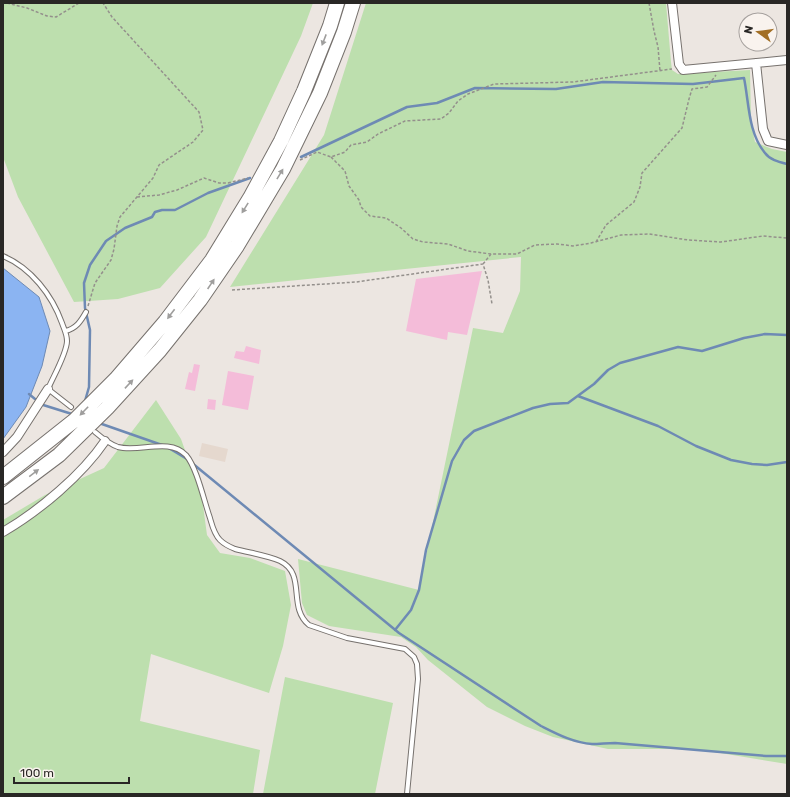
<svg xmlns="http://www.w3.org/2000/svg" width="790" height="797" font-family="Rubik,sans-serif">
<rect width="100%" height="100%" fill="#ece6e1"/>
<path fill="#e5d8ce" d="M 202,443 L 228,449 L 225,462 L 199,456 Z"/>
<path fill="#bddfae" d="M 3,3 L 313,3 L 301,36 L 206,237 L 160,288 L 118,299 L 74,302 L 18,197 L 3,157 Z
M 366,3 L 666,3 L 671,62 L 672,70 L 678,74 L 750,70 L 751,123 L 755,142 L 772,149 L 787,152 L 787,764 L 696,749 L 608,749 L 553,737 L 525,726 L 487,707 L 428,660 L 416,647 L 401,637 L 329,626 L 307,615 L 302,603 L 298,559 L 419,590 L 473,328 L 503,333 L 520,291 L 521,257 L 230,287 L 324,135 Z
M 156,400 L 181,439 L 202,498 L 207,535 L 220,553 L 250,558 L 285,571 L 291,605 L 283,646 L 269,693 L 151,654 L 140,721 L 260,750 L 253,794 L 3,794 L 3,520 L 45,495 L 104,468 Z
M 285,677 L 393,703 L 375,794 L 263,794 Z"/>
<path fill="#8bb4f2" stroke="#6e8ab4" d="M 3,268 L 39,297 L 50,331 L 42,366 L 26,407 L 3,439 Z"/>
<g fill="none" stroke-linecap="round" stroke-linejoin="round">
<path stroke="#6e8ab4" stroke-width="2.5" d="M 301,157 L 407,107 L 437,103 L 475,88 L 556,89 L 603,82 L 693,84 L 744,78 C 749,102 748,133 765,153 C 770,160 779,162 787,164
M 29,394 L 35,399
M 578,396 L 658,426 L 696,446 L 731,460 L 752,464 L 767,465 L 787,462
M 85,401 L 89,387 L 90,330 L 85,308 L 84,283 L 90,265 L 106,241 L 125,228 L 152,217 L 155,212 L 162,210 L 175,210 L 208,193 L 250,178
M 40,404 L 72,414
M 99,423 L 162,445
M 167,447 L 187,459
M 192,463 L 399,633 L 541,726 C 557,734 574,743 592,744 C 600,744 607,743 615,743 L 766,756 L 787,756
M 395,630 L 411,610 L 419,590 L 426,550 L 452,461 L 464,440 L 474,431 L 533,408 L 550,404 L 568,403 L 594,384 L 608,370 L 620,363 L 678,347 L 702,351 L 744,338 L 765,334 L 787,335"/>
</g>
<path fill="#f4bcd9" d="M 482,271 L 467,335 L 448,332 L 447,340 L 406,331 L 416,279 Z
M 246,346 L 261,350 L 259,364 L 234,358 L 236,351 L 244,352 Z
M 194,364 L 200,365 L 195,391 L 185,389 L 189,372 L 192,373 Z
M 228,371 L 254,376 L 248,410 L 222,405 Z
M 208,399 L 216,400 L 215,410 L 207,409 Z"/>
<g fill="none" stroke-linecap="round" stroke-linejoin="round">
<g stroke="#76716d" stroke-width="6">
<path id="lane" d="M 3,256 C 31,268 52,295 62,323 C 64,329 67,334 67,341 C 67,353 53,377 48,389 L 71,407
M 65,331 C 76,329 81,321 86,312
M 95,432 C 102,438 109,444 118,447 C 139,453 169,437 186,455 C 197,468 204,501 210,518 C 212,525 214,534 220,540 C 224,544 230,547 235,549 C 250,553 266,555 280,561 C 307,574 287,607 309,625 L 347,638 L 405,649 L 414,657 L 417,664 L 418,679 L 407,794"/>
</g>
<g stroke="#76716d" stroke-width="10">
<path id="street" d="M 672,3 L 679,64 L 683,70 L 787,60
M 756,63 L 763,129 L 768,141 L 787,145
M 3,452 L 17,437 L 48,389
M 3,532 C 39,511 82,475 105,441"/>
</g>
<g stroke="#76716d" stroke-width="16">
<path id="highway" d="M 3,477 L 75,420 L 116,379 L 165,322 L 212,260 L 250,198 L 281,141 L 304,91 L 330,26 L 337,3
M 3,497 L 59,455 L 107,408 L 160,350 L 200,300 L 237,246 L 283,169 L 320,93 L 344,32 L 353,3"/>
</g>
<path stroke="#94908c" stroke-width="1.5" stroke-dasharray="3 2" stroke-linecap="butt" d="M 7,3 L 27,8 L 47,16 L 56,17 L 79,3
M 649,3 L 654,31 L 658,47 L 660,71
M 331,157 L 345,171 L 349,186 L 359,200 L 361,207 L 370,216 L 386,218 L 401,228 L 413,239 L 423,242 L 448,244 L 468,251 L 491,254 L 517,254 L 535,245 L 557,244 L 573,246 L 591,243 L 621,235 L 649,234 L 688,240 L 721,242 L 763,236 L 787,238
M 300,160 L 317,152 L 331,157 L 345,152 L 351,145 L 367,142 L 378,134 L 405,121 L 441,119 L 449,113 L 458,101 L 468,94 L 494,84 L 573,82 L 672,69
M 137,197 L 159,195 L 177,190 L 204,178 L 219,183 L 228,183 L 248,178
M 596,242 L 606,225 L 634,202 L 640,187 L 642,173 L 682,128 L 689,99 L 692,89 L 707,87 L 716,75
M 483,264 L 491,254
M 232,290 L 356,282 L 483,264 L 488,280 L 492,304
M 88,306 L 95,283 L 111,260 L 114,249 L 117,226 L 120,217 L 153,178 L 159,165 L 193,142 L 203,130 L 199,112 L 112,17 L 103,3"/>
<use href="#lane" stroke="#fff" stroke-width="4"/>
<use href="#street" stroke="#fff" stroke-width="8"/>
<use href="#highway" stroke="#fff" stroke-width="14"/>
</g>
<defs><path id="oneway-solid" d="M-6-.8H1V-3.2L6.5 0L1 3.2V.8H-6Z"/></defs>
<g fill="#9f9e9d">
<use href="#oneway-solid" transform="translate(324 40) rotate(111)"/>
<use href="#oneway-solid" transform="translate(280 174) rotate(-59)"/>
<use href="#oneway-solid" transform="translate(245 208) rotate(122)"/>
<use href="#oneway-solid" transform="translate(211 284) rotate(-56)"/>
<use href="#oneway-solid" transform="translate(171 314) rotate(127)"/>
<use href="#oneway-solid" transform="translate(129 384) rotate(-47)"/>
<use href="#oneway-solid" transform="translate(84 411) rotate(134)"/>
<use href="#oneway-solid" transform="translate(34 473) rotate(-37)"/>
</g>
<rect width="790" height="797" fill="none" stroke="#292725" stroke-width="8"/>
<g transform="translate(758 32) rotate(284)"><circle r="19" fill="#f9f3ee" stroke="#a6a19e"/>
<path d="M0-3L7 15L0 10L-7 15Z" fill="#a26f25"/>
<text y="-6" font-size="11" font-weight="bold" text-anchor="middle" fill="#292725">N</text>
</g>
<path d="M14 777v6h115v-6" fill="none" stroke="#292725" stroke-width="2"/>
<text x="20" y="777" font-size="12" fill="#292725" stroke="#f9f3ee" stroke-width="3" paint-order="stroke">100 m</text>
</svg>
